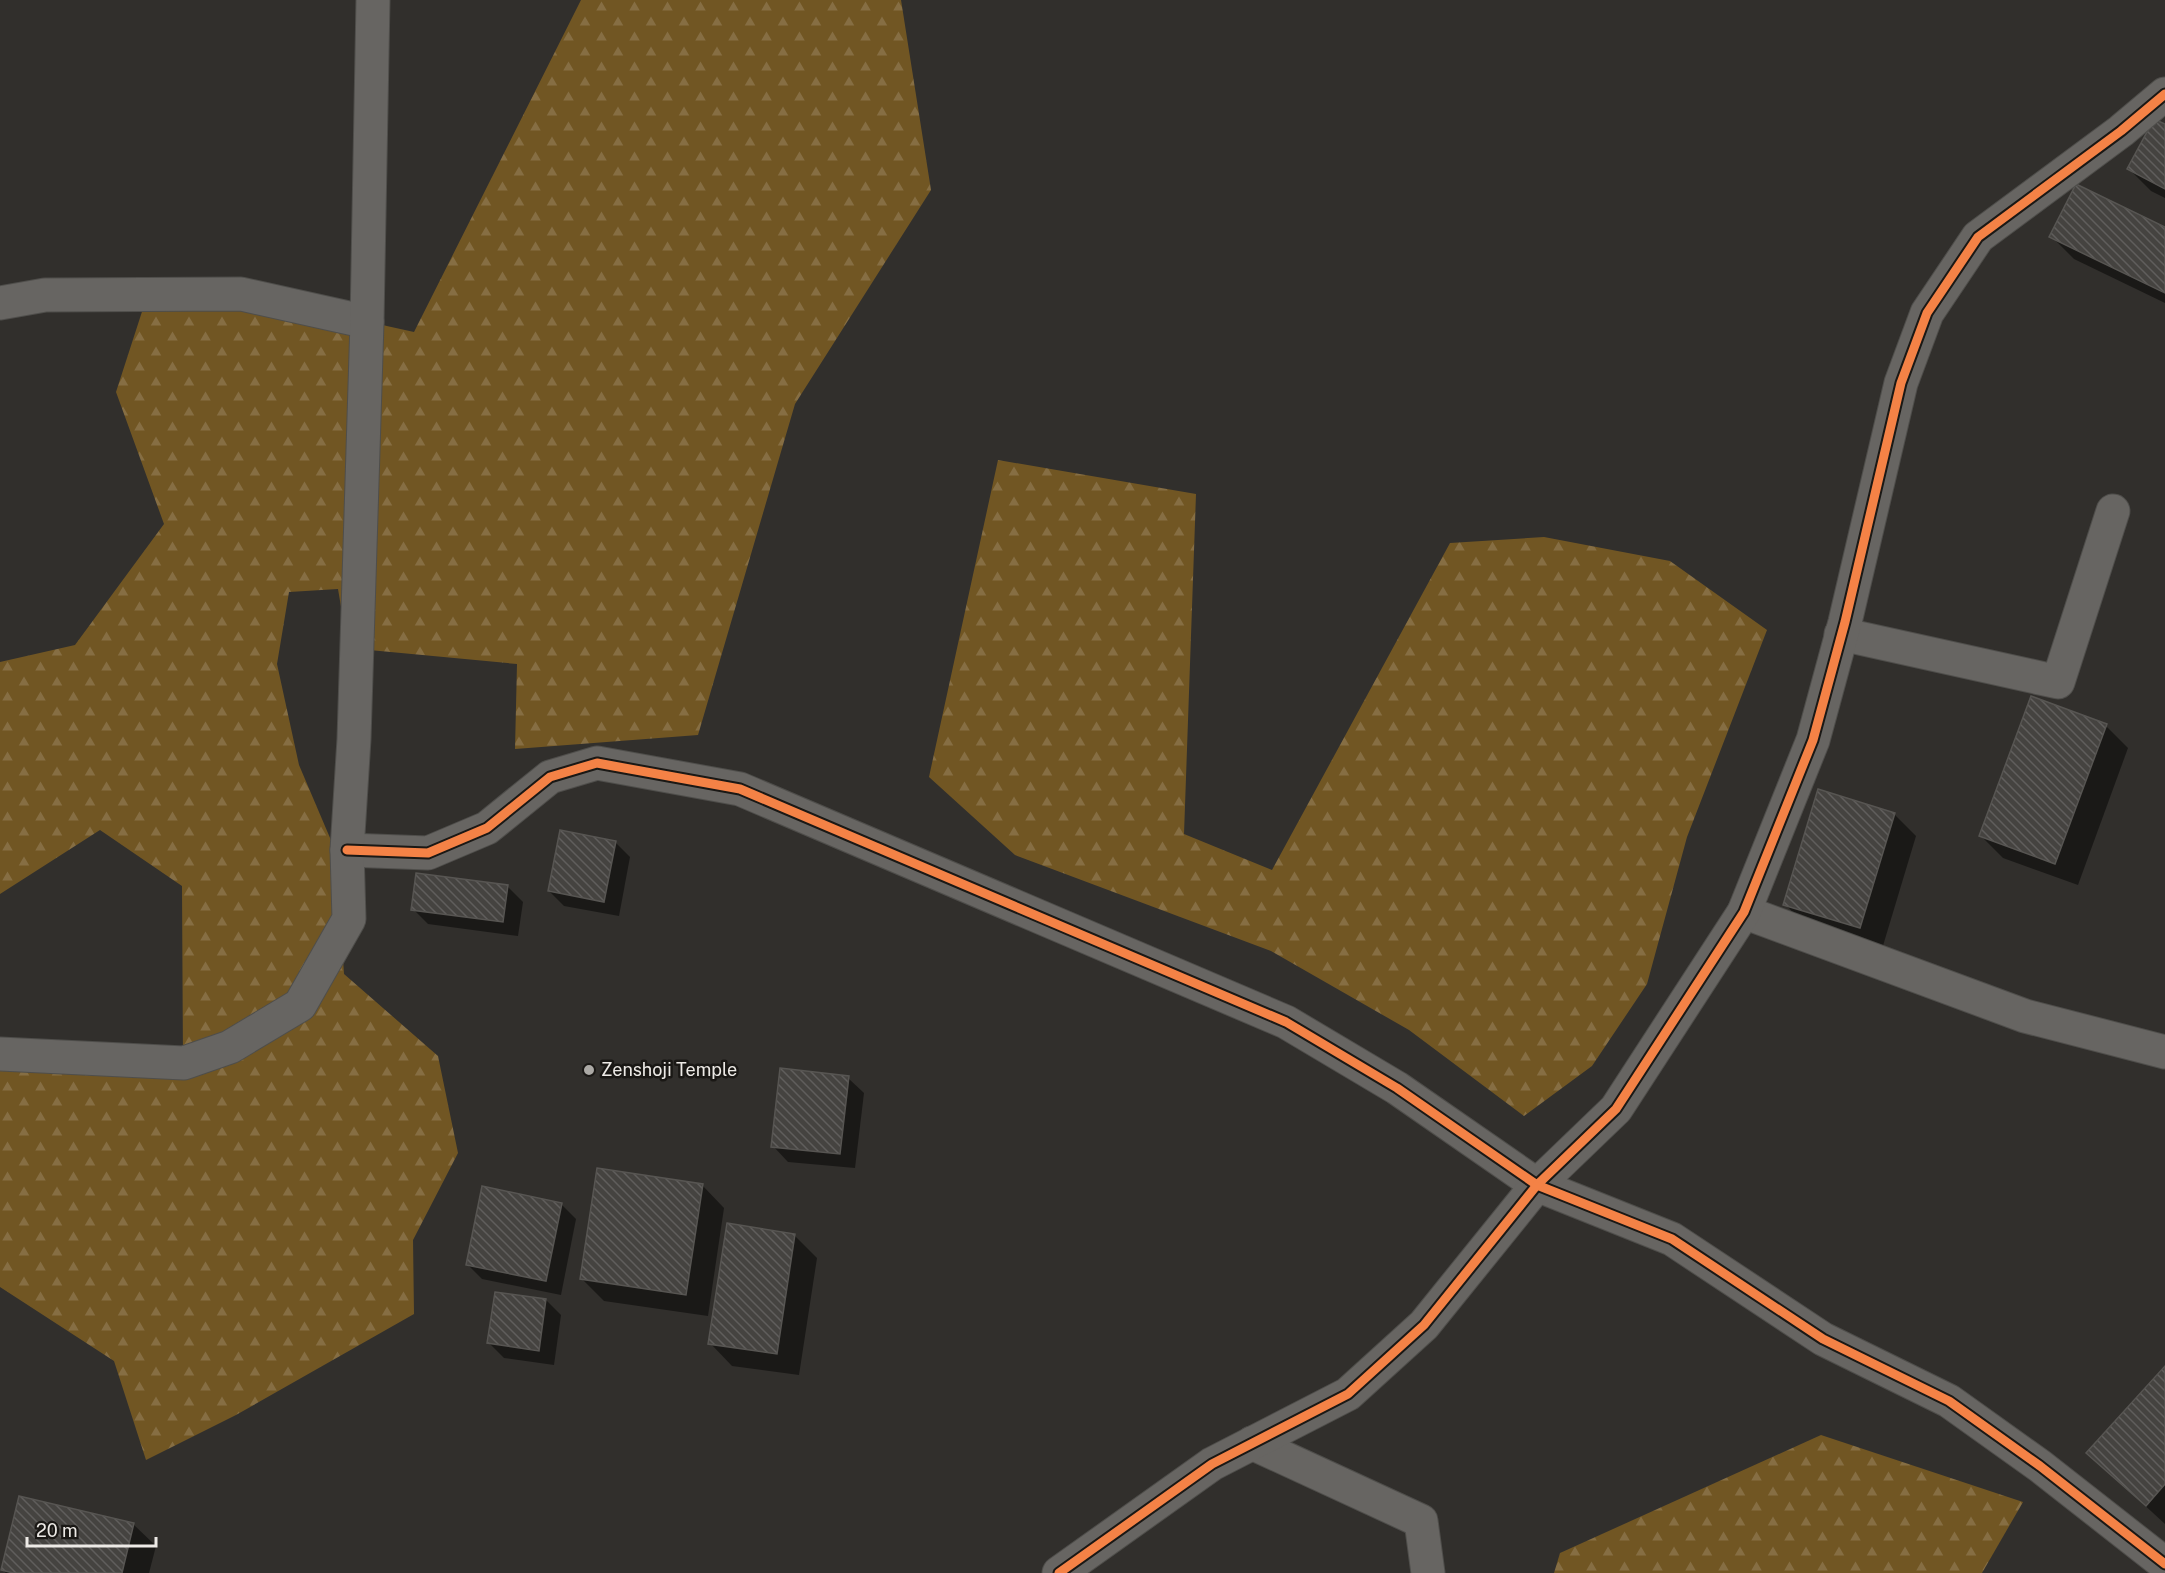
<svg xmlns="http://www.w3.org/2000/svg" width="2165" height="1573" font-family="'Public Sans',sans-serif">
	<style>
		.forest { fill: url(#forest-firs) }
		.shadow { fill: #0007 }
		.building { fill: url(#building-back-hatch); stroke: #575552; stroke-width: 1.5 }
		.lines { fill: none; stroke-linecap: round; stroke-linejoin: round }
		.minor-casing { stroke: #4f4e4b; stroke-width: 35 }
		.minor { stroke: #676562; stroke-width: 33 }
		.cycleway-casing { stroke: #1a1815; stroke-width: 13 }
		.cycleway { stroke: #f48246; stroke-width: 9 }
		.poi-dot { fill: #aba9a5; stroke: #1a1815; stroke-width: 2 }
		.labels { text-anchor: middle; stroke-width: 5; stroke-linejoin: round; paint-order: stroke }
		.poi-label { font-size: 18px; fill: #edeae6; stroke: #1a1815; text-anchor: start }
	</style>
	<defs>
		<pattern id="forest-firs" width="22" height="20" patternUnits="userSpaceOnUse" patternTransform="scale(1.5)"><rect width="22" height="20" fill="#715623"/><path d="M5 1l3.5 6h-7zM16 11l3.5 6h-7z" fill="#866e43"/></pattern>
		<pattern id="building-back-hatch" width="6" height="6" patternUnits="userSpaceOnUse" patternTransform="scale(1.5)"><rect width="6" height="6" fill="#454340"/><path d="M-1 5l2 2M0 0l6 6M5-1l2 2" fill="none" stroke="#605e5c"/></pattern>
	</defs>
	<rect width="100%" height="100%" fill="#312f2c"/>
	<g class="forest">
		<path d="M 581,0 L 901,0 L 931,190 L 795,404 L 698,735 L 515,749 L 517,664 L 348,648 L 338,589 L 289,592 L 277,664 L 299,765 L 336,852 L 344,974 L 438,1056 L 458,1153 L 413,1240 L 414,1314 L 236,1415 L 146,1460 L 114,1361 L 0,1287 L 0,1060 L 183,1063 L 182,886 L 100,830 L 0,894 L 0,662 L 75,645 L 164,524 L 116,392 L 150,287 L 242,294 L 414,332 Z"/>
		<path d="M 998,460 L 1196,494 L 1184,834 L 1272,870 L 1450,543 L 1544,537 L 1670,561 L 1767,630 L 1687,837 L 1647,984 L 1592,1066 L 1524,1116 L 1409,1030 L 1271,951 L 1015,855 L 929,777 Z"/>
		<path d="M 1821,1435 L 2023,1502 L 1982,1573 L 1554,1573 L 1560,1553 Z"/>
	</g>
	<g class="shadow">
		<path d="M 2165,126 L 2165,198 L 2151,191 L 2129,169 Z"/>
		<path d="M 2165,228 L 2165,303 L 2074,259 L 2051,236 Z"/>
		<path d="M 2106,726 L 2128,748 L 2078,885 L 2003,858 L 1981,836 Z"/>
		<path d="M 1894,814 L 1916,836 L 1882,949 L 1807,927 L 1785,904 Z"/>
		<path d="M 615,842 L 630,857 L 619,916 L 564,906 L 549,891 Z"/>
		<path d="M 508,887 L 523,902 L 518,936 L 428,924 L 413,909 Z"/>
		<path d="M 848,1078 L 864,1093 L 855,1168 L 788,1162 L 773,1146 Z"/>
		<path d="M 702,1185 L 724,1208 L 708,1316 L 604,1301 L 581,1278 Z"/>
		<path d="M 561,1204 L 576,1219 L 561,1295 L 482,1279 L 467,1264 Z"/>
		<path d="M 794,1235 L 817,1258 L 799,1375 L 732,1366 L 710,1343 Z"/>
		<path d="M 546,1300 L 561,1315 L 554,1365 L 504,1358 L 489,1343 Z"/>
		<path d="M 2165,1368 L 2165,1524 L 2088,1453 Z"/>
		<path d="M 133,1524 L 156,1546 L 149,1573 L 6,1573 L 3,1570 Z"/>
	</g>
	<g class="building">
		<path d="M 2154,119 L 2165,124 L 2165,189 L 2127,169 Z"/>
		<path d="M 2076,184 L 2165,227 L 2165,293 L 2049,237 Z"/>
		<path d="M 2031,696 L 2107,724 L 2055,864 L 1979,836 Z"/>
		<path d="M 1818,789 L 1895,813 L 1860,928 L 1783,905 Z"/>
		<path d="M 560,830 L 616,841 L 604,902 L 548,891 Z"/>
		<path d="M 416,873 L 508,885 L 503,922 L 411,910 Z"/>
		<path d="M 780,1068 L 849,1076 L 840,1154 L 771,1147 Z"/>
		<path d="M 597,1168 L 703,1184 L 686,1295 L 580,1279 Z"/>
		<path d="M 482,1186 L 562,1203 L 546,1281 L 466,1265 Z"/>
		<path d="M 727,1223 L 795,1234 L 777,1354 L 708,1344 Z"/>
		<path d="M 495,1292 L 546,1299 L 539,1351 L 487,1343 Z"/>
		<path d="M 2165,1366 L 2165,1484 L 2146,1506 L 2086,1453 Z"/>
		<path d="M 19,1496 L 134,1523 L 122,1573 L 13,1573 L 1,1570 Z"/>
	</g>
	<g class="lines">
		<defs>
			<g id="minor">
				<path d="M 0,303 L 45,295 L 241,294 L 367,322"/>
				<path d="M 1841,634 L 2058,682 L 2113,511"/>
				<path d="M 347,850 L 428,853 L 487,828 L 550,777 L 597,763 L 740,789 L 1286,1022 L 1397,1088 L 1537,1185 L 1672,1239 L 1823,1339 L 1949,1401 L 2040,1466 L 2165,1564"/>
				<path d="M 1744,912 L 2025,1016 L 2165,1052"/>
				<path d="M 0,1054 L 184,1063 L 230,1047 L 300,1005 L 349,919 L 347,850 L 354,739 L 367,322 L 373,0"/>
				<path d="M 1252,1443 L 1421,1521 L 1428,1573"/>
				<path d="M 1059,1573 L 1212,1464 L 1348,1394 L 1424,1325 L 1537,1185 L 1616,1109 L 1744,912 L 1813,740 L 1845,622 L 1901,383 L 1927,313 L 1978,237 L 2121,131 L 2165,94"/>
			</g>
		</defs>
		<use href="#minor" class="minor-casing"/>
		<use href="#minor" class="minor"/>
		<defs>
			<g id="cycleway">
				<path d="M 347,850 L 428,853 L 487,828 L 550,777 L 597,763 L 740,789 L 1286,1022 L 1397,1088 L 1537,1185 L 1672,1239 L 1823,1339 L 1949,1401 L 2040,1466 L 2165,1564"/>
				<path d="M 1059,1573 L 1212,1464 L 1348,1394 L 1424,1325 L 1537,1185 L 1616,1109 L 1744,912 L 1813,740 L 1845,622 L 1901,383 L 1927,313 L 1978,237 L 2121,131 L 2165,94"/>
			</g>
		</defs>
		<use href="#cycleway" class="cycleway-casing"/>
		<use href="#cycleway" class="cycleway"/>
	</g>
	<circle class="poi-dot" cx="589" cy="1070" r="6"/>
	<g class="labels">
		<g class="poi-label">
			<text x="601" y="1076">Zenshoji Temple</text>
		</g>
	</g>
	<path d="M27 1537v9h129v-9" fill="none" stroke="#edeae6" stroke-width="3"/>
	<text x="36" y="1537" font-size="18" fill="#edeae6" stroke="#1a1815" stroke-width="4.5" paint-order="stroke">20 m</text>
</svg>
